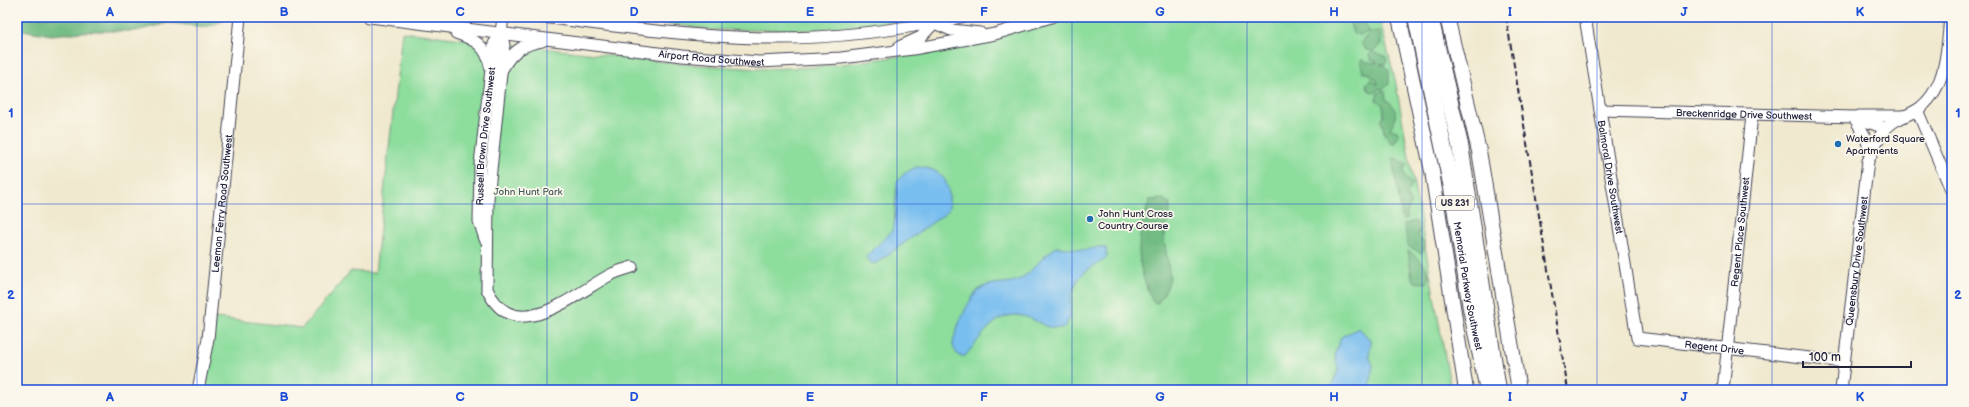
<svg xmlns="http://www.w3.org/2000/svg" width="1969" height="407" font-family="'Balsamiq Sans',sans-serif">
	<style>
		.green { fill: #8ddd9d; stroke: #58806c }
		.forest { fill: #72bc84; stroke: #4a6f60 }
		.water { fill: #78beef; stroke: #4d7095 }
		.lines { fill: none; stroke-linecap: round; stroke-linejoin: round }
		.minor-casing { stroke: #414051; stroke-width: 13 }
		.major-casing { stroke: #414051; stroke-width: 16 }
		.highway-casing { stroke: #414051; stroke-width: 18 }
		.minor { stroke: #fff; stroke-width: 11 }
		.major { stroke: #fff; stroke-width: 14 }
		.highway { stroke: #fff; stroke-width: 16 }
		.rail { stroke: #22223b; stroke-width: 2; stroke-dasharray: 6 3; stroke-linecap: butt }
		.grid { fill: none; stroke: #1d4ed8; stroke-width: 1; stroke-opacity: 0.55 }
		.poi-dot { fill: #1f6fb2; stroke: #fbf7ec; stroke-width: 1.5 }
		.labels { text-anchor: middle; stroke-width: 3.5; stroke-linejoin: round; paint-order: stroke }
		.shield { fill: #fbf7ec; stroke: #636270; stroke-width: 1 }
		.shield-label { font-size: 9px; font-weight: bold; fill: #22223b }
		.street-label { font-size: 10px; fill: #22223b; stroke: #fbf7ec }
		.poi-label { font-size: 10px; fill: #22223b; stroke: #fbf7ec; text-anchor: start }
		.park-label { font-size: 10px; fill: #425a58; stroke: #fbf7ec }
		.neatline { fill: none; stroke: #1d4ed8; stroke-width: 1.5 }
		.grid-label { font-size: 13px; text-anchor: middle; font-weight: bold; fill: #1d4ed8 }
	</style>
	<rect width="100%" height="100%" fill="#fbf7ec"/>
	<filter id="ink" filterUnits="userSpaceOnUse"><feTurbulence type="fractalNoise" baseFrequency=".025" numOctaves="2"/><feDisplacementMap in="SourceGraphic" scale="8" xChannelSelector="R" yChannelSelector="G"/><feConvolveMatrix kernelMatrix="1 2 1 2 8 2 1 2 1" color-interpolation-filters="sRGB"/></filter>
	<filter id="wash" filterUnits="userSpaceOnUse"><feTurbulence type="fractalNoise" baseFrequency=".012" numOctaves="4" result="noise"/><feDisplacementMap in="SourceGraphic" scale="16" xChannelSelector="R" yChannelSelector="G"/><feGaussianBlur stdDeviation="0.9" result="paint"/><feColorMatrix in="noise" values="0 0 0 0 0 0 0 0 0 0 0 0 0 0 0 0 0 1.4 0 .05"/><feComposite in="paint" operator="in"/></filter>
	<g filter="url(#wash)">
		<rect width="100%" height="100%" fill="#f0e9cf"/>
		<g class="green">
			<path d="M 622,17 L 919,17 L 894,22 L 812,30 L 713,30 Z"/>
			<path d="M 1072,17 L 1379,17 L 1395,79 L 1451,390 L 204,390 L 215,318 L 302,328 L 351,271 L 375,273 L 402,32 L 683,64 L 758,69 L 818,67 L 932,52 Z"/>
		</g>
		<g class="forest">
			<path d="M 17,17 L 221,17 L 223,21 L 205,27 L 168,23 L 136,31 L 94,31 L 51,35 L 17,29 Z"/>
			<path d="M 1348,17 L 1362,17 L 1362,20 L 1367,25 L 1368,32 L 1361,35 L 1353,33 Z"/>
			<path d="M 1378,31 L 1380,33 L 1381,44 L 1374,51 L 1366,50 L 1361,43 L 1369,33 Z"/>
			<path d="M 1372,52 L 1385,56 L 1387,61 L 1385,64 L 1380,64 L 1385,66 L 1389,71 L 1389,84 L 1382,90 L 1378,88 L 1377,92 L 1369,91 L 1366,84 L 1372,79 L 1378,85 L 1376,78 L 1371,77 L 1370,73 L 1363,73 L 1361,62 L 1363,59 L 1367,62 L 1377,63 L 1376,61 L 1371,60 L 1369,55 Z"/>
			<path d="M 1382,91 L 1385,91 L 1386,100 C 1399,107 1397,117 1390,129 L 1397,131 L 1399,135 L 1393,145 L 1385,135 L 1381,120 L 1384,117 L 1383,105 L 1376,100 L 1378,93 Z"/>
			<path d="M 1395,158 L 1407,165 L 1404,168 L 1405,178 L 1412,184 L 1410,189 L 1406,194 L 1411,203 L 1407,212 L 1407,219 L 1403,221 L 1392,159 Z"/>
			<path d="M 1163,199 L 1170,204 L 1164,240 L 1170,277 L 1167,288 L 1158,303 L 1153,302 C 1135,263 1135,240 1150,200 Z"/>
			<path d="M 1416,221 L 1419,230 L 1418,236 L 1426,246 L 1421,253 L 1408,246 L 1404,224 Z"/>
			<path d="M 1408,250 L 1423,263 L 1429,274 L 1427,283 L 1415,282 L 1412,279 Z"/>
		</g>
		<g class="water">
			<path d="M 916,167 C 935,167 949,176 949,197 C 949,203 950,207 947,212 L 878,262 L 872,264 L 866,257 L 891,232 L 894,226 L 897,181 L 905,173 Z"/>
			<path d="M 1057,247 L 1085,250 L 1099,247 L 1106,248 L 1107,257 C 1098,266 1085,268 1078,280 C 1076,284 1072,291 1071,297 C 1069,307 1072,317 1065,327 C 1053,330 1047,327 1036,321 C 1000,302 986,332 965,356 L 959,356 C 956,352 954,350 953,345 C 953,333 971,293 981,288 C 993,281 1009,285 1020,279 C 1034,271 1042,255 1057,247 Z"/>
			<path d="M 1359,328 L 1371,341 L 1369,356 L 1373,365 L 1370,387 L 1368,390 L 1330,390 L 1338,370 L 1335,354 L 1341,337 Z"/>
		</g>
	</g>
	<g filter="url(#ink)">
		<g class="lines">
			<defs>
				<g id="minor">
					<path id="s1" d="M 370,17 L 682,56 L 759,62 L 841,58 L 913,49 L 995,34 L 1051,17"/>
					<path d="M 503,17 L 501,33 L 504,45 L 488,199 L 487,289 C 515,350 576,292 612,274 C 618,271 626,269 632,267"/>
					<path d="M 542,17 C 615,26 689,37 763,38 C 829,39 896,31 961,17"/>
					<path id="s2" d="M 1585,17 L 1637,338 L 1845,362"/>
					<path d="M 934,23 L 951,30 L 980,33"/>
					<path d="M 456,33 C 474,39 487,46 490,66"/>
					<path d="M 899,47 L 921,37 L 934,23"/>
					<path d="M 503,68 C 512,51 524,44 542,41"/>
					<path id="s3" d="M 1600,110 L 1854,117 L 1885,128"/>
					<path d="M 1917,110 L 1952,192"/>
					<path d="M 1859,116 L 1903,116"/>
					<path d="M 1854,117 L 1866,138 L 1871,155"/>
					<path id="s4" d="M 485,239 L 479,221 L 480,164 L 494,44 L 501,33"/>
					<path id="s5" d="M 198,390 L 208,339 L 240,17"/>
					<path id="s6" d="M 1723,390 L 1752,115"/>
					<path id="s7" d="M 1841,390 L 1868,161 C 1875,146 1880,130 1895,121 C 1902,117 1910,114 1917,110 C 1947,90 1947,48 1950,17"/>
				</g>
				<g id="major">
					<path d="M 1399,17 L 1432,171 L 1466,390"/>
					<path d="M 1447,17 L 1479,151 L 1519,390"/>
				</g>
				<g id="highway">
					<path id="s8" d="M 1416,17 L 1452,188 L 1471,308 L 1488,390"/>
					<path d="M 1430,17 L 1460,145 L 1498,390"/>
				</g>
			</defs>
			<use href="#minor" class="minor-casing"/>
			<use href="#major" class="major-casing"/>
			<use href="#highway" class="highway-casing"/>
			<use href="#minor" class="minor"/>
			<use href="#major" class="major"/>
			<use href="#highway" class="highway"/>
			<path class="rail" d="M 1506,17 L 1568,390"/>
		</g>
	</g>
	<path class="grid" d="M 197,17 L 197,390M 372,17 L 372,390M 547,17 L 547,390M 722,17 L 722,390M 897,17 L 897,390M 1072,17 L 1072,390M 1247,17 L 1247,390M 1422,17 L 1422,390M 1597,17 L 1597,390M 1772,17 L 1772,390M 17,204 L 1952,204"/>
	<g class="poi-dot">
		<circle cx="1838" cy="144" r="4"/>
		<circle cx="1090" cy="219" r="4"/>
	</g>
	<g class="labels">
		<rect class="shield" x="1436" y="196" width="38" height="14" rx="3"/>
		<g class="shield-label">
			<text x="1455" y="206">US 231</text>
		</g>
		<g class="street-label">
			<text dy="4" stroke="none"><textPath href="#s1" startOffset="344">Airport Road Southwest</textPath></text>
			<text dy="4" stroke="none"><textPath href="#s3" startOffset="144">Breckenridge Drive Southwest</textPath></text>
			<text dy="4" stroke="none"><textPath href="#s4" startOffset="104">Russell Brown Drive Southwest</textPath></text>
			<text dy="4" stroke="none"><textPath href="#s2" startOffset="162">Balmoral Drive Southwest</textPath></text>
			<text dy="4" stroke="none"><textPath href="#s5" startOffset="188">Leeman Ferry Road Southwest</textPath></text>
			<text dy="4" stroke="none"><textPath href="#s6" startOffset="159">Regent Place Southwest</textPath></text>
			<text dy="4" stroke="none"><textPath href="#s7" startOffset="130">Queensbury Drive Southwest</textPath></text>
			<text dy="4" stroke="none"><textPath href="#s8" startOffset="274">Memorial Parkway Southwest</textPath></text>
			<text dy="4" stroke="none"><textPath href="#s2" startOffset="403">Regent Drive</textPath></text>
		</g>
		<g class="poi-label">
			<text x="1846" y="142">Waterford Square<tspan x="1846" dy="12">Apartments</tspan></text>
			<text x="1098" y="217">John Hunt Cross<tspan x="1098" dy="12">Country Course</tspan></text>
		</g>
		<g class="park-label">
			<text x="528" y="195">John Hunt Park</text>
		</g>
	</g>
	<rect width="1969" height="407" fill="none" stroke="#fbf7ec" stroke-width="44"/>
	<path d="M1803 361v6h108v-6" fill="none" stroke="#22223b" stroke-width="2"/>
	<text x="1809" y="361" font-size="12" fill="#22223b" stroke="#fbf7ec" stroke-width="3" paint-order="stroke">100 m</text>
	<rect x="22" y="22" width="1925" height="363" class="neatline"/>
	<g class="grid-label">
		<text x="110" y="16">A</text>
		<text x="284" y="16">B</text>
		<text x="460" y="16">C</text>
		<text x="634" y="16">D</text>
		<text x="810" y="16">E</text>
		<text x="984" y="16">F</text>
		<text x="1160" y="16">G</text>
		<text x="1334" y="16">H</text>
		<text x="1510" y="16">I</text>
		<text x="1684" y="16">J</text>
		<text x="1860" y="16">K</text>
		<text x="11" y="117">1</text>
		<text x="1958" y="117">1</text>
		<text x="11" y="299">2</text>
		<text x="1958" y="299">2</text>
		<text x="110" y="401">A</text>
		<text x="284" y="401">B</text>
		<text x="460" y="401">C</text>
		<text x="634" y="401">D</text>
		<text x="810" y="401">E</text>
		<text x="984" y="401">F</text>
		<text x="1160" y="401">G</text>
		<text x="1334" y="401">H</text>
		<text x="1510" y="401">I</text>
		<text x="1684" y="401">J</text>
		<text x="1860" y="401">K</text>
	</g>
</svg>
